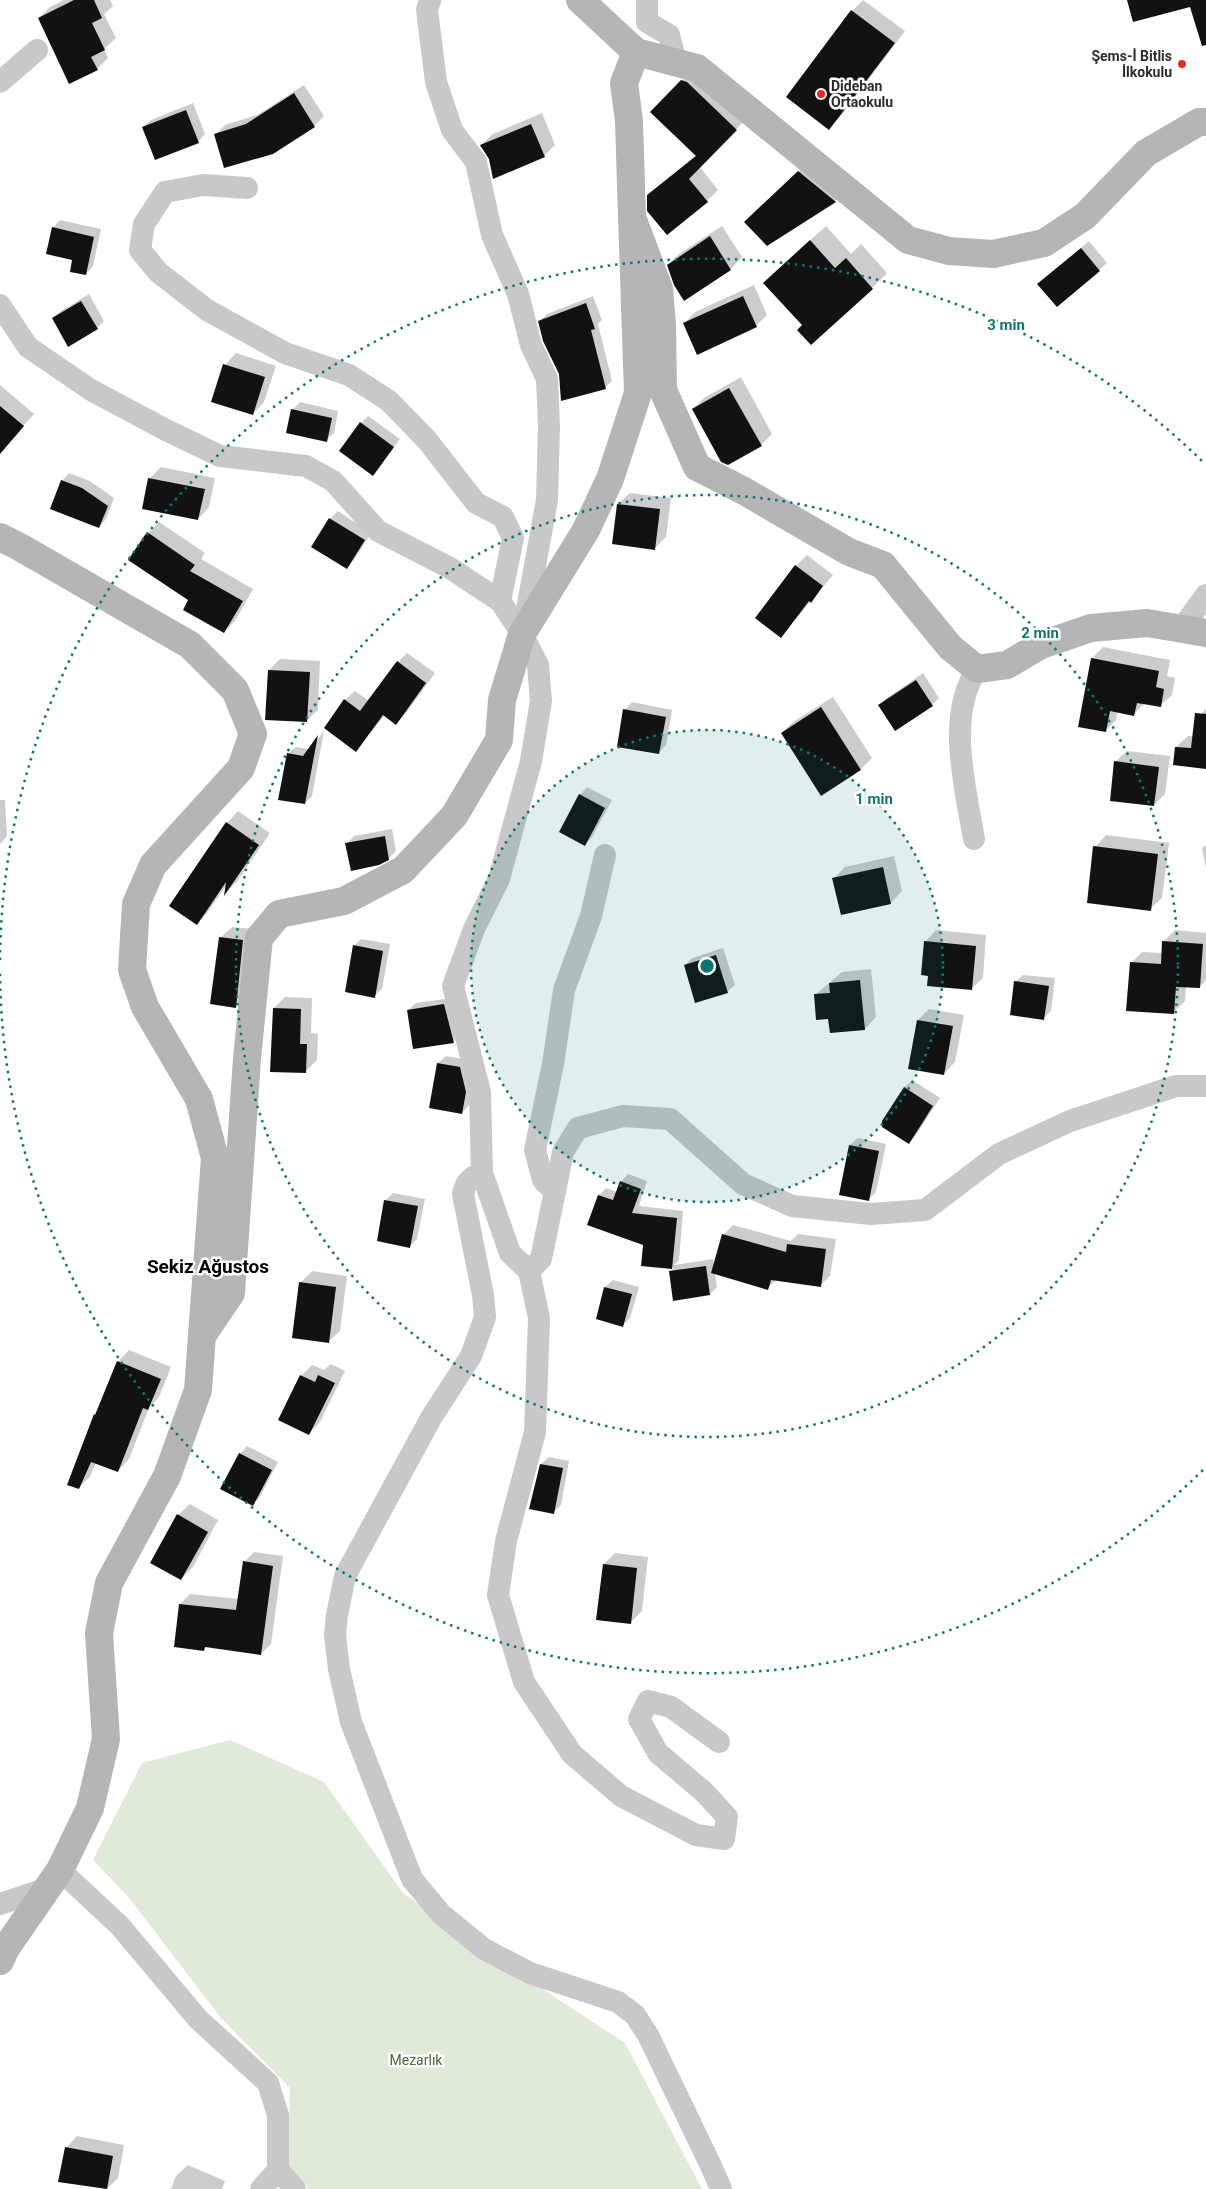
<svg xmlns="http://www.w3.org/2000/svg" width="1206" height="2189" font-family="Roboto,sans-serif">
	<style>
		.green { fill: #e0ead8 }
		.shadow { fill: #0003 }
		.building { fill: #121212 }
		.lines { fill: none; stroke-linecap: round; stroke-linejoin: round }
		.street { stroke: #c8c8c8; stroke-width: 22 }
		.secondary { stroke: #b5b5b5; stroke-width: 28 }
		.ring { fill: none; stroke: #0f766e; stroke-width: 2.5; stroke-dasharray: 2.5 5 }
		.poi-dot { fill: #ea2a26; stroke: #fff; stroke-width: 2 }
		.labels { text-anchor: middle; stroke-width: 5; stroke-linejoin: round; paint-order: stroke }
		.poi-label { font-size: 14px; font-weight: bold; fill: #2b2b2b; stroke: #fff; text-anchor: end }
		.park-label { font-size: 14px; fill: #4a6838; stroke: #fff }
		.district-label { font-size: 19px; font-weight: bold; fill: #000; stroke: #fff }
		.centre { fill: #0f766e; stroke: #fff; stroke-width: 2.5 }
		.ring-label { font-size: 15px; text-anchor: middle; font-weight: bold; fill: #0f766e; stroke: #fff; stroke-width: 5; stroke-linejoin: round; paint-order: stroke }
	</style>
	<rect width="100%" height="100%" fill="#fff"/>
	<path class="green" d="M 230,1740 L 324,1782 L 403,1893 L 550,1994 L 625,2043 L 702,2189 L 309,2189 L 288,2170 L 290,2088 L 221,2018 L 130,1899 L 93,1860 L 142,1763 Z"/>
	<g class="shadow">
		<path d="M 64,0 L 110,0 L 113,6 L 104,14 L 116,38 L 104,49 L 108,58 L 97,69 L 39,18 L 50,7 Z"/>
		<path d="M 863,0 L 905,31 L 840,117 L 829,128 L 788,97 L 852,11 Z"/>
		<path d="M 694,69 L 747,118 L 700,167 L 718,190 L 707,201 L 648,196 L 696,155 L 652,112 Z"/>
		<path d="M 304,85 L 324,116 L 314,126 L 272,152 L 216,134 L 225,125 L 257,115 Z"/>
		<path d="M 193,103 L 205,134 L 198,142 L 143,127 L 151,120 Z"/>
		<path d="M 542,113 L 555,145 L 544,156 L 490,158 L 481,145 L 493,134 Z"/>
		<path d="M 810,160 L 846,190 L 835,201 L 767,245 L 757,211 Z"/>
		<path d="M 60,220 L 101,229 L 93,266 L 86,274 L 53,228 Z"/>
		<path d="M 722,226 L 742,257 L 731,269 L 685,299 L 668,265 L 679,254 Z"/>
		<path d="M 826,226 L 851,254 L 861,244 L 887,273 L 872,288 L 803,325 L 780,268 Z"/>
		<path d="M 1089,241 L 1107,263 L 1099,270 L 1039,284 Z"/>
		<path d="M 754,285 L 767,315 L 756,326 L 684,324 L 695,312 Z"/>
		<path d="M 89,294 L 104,321 L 97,328 L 53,318 L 61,311 Z"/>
		<path d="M 593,296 L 602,320 L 598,324 L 612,381 L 605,388 L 560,373 L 540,321 L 547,314 Z"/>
		<path d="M 236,353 L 276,366 L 264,402 L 253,414 L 225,365 Z"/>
		<path d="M 741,377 L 772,434 L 761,445 L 693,409 L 704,398 Z"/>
		<path d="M 0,385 L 34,414 L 0,452 Z"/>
		<path d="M 300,402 L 338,411 L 334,433 L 326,440 L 292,410 Z"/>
		<path d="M 368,416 L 400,439 L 373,475 L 361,423 Z"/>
		<path d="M 161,467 L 215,478 L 209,507 L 198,519 L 150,478 Z"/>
		<path d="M 69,473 L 90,481 L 114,498 L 106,519 L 99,527 L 62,481 Z"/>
		<path d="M 630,493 L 671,498 L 666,537 L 655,548 L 618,504 Z"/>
		<path d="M 338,511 L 371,533 L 354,560 L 347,567 L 330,519 Z"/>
		<path d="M 159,522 L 205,553 L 201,559 L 253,589 L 235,621 L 224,632 L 190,600 L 148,533 Z"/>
		<path d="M 807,555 L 833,575 L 781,636 L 796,566 Z"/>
		<path d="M 1103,647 L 1170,660 L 1167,676 L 1175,678 L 1172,695 L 1160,706 L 1145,703 L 1134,714 L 1118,711 L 1116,720 L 1105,731 L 1092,658 Z"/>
		<path d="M 407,653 L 435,673 L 406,713 L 396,723 L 385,715 L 356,750 L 345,700 L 355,691 L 369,701 L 398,662 Z"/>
		<path d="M 280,659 L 320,661 L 318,710 L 306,721 L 269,670 Z"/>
		<path d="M 923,673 L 939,698 L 932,705 L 879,705 L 887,698 Z"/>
		<path d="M 833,697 L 872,758 L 861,769 L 821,794 L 782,733 L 793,722 Z"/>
		<path d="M 632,702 L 672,710 L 666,745 L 659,753 L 625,710 Z"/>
		<path d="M 1206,709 L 1206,767 L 1176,747 L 1188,736 L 1194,736 L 1196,719 Z"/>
		<path d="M 324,731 L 312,796 L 305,803 L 288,754 L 296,747 L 310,749 Z"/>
		<path d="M 1127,751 L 1170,756 L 1165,794 L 1154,805 L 1115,762 Z"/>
		<path d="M 587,787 L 612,800 L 592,837 L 585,844 L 580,795 Z"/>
		<path d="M 0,800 L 5,800 L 7,836 L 0,844 Z"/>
		<path d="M 238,811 L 270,833 L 236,883 L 226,892 L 227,884 L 208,912 L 197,923 L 171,905 L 227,823 Z"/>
		<path d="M 392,829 L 396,851 L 388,859 L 347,844 L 354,836 Z"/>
		<path d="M 1106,835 L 1169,843 L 1162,898 L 1150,909 L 1095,847 Z"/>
		<path d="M 1206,845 L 1206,869 L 1202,848 Z"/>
		<path d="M 894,856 L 902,891 L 891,903 L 834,878 L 845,867 Z"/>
		<path d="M 232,927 L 254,929 L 247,995 L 236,1006 L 220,938 Z"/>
		<path d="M 936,930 L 986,935 L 983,978 L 971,989 L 925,942 Z"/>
		<path d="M 1175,930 L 1206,933 L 1206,980 L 1199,987 L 1186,986 L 1185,1001 L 1174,1012 L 1131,963 L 1142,952 L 1163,953 L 1163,942 Z"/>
		<path d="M 361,939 L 390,944 L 382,989 L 374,996 L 354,946 Z"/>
		<path d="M 723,948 L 735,985 L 727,992 L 685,965 L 692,958 Z"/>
		<path d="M 871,969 L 876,1017 L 865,1029 L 815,995 L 842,972 Z"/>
		<path d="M 1023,975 L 1055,978 L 1051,1011 L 1044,1018 L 1015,982 Z"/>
		<path d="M 285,997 L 312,998 L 311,1033 L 318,1034 L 317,1060 L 305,1072 L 274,1008 Z"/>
		<path d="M 451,998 L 461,1034 L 453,1041 L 408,1010 L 416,1003 Z"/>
		<path d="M 929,1009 L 964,1015 L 955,1062 L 944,1074 L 918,1020 Z"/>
		<path d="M 446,1056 L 467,1060 L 473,1084 L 469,1105 L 462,1113 L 438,1063 Z"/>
		<path d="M 912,1080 L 940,1098 L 916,1135 L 908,1143 L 883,1121 L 905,1087 Z"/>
		<path d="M 858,1138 L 886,1144 L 876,1192 L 869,1199 L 850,1145 Z"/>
		<path d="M 628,1174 L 647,1181 L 639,1206 L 683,1211 L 679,1260 L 674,1265 L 713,1259 L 714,1266 L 723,1235 L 733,1225 L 791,1241 L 798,1234 L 836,1239 L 830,1276 L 821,1285 L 777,1279 L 768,1288 L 715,1273 L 717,1287 L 710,1294 L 670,1272 L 674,1268 L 643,1265 L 645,1244 L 589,1224 L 599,1195 L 606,1188 L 617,1192 L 621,1182 Z"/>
		<path d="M 393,1193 L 425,1199 L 417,1239 L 410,1246 L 386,1200 Z"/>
		<path d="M 312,1271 L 347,1276 L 340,1331 L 328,1342 L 300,1283 Z"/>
		<path d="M 613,1280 L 639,1287 L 630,1318 L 623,1325 L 605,1287 Z"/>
		<path d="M 129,1350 L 171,1367 L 159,1397 L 149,1408 L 129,1459 L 118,1471 L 96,1462 L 90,1477 L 78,1488 L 95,1415 L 98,1412 L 118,1362 Z"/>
		<path d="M 331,1364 L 345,1371 L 320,1422 L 309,1434 L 301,1376 L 312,1365 L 324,1370 Z"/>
		<path d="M 247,1446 L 278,1462 L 260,1497 L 253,1504 L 222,1488 L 240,1454 Z"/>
		<path d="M 549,1457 L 569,1461 L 561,1505 L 553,1513 L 541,1464 Z"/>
		<path d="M 190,1504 L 218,1520 L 193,1567 L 181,1579 L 178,1515 Z"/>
		<path d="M 254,1552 L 283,1556 L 271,1644 L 261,1654 L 207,1646 L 204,1649 L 180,1604 L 190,1594 L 239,1599 L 244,1562 Z"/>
		<path d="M 615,1553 L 648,1557 L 642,1611 L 630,1623 L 604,1564 Z"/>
		<path d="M 77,2136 L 124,2145 L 118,2178 L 107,2189 L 60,2181 L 66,2148 Z"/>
		<path d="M 188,2165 L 225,2181 L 222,2189 L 171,2189 L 176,2176 Z"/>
	</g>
	<g class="building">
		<path d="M 74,0 L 94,0 L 102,18 L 92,23 L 105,50 L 91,57 L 98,70 L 69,84 L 38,18 Z"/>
		<path d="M 1127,0 L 1206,0 L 1206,45 L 1202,46 L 1190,7 L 1133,22 Z"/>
		<path d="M 851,10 L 895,43 L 829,130 L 786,97 Z"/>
		<path d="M 681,80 L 687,82 L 737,130 L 689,179 L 708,202 L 667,235 L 647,211 L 647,195 L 696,156 L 650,112 Z"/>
		<path d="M 294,93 L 315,127 L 273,154 L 224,168 L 214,134 L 246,124 Z"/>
		<path d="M 186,110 L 199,143 L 155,160 L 142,127 Z"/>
		<path d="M 531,124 L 545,157 L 493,179 L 489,159 L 480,145 Z"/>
		<path d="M 798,171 L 836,202 L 767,246 L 744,222 Z"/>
		<path d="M 52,227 L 94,237 L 86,275 L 70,272 L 72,260 L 46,254 Z"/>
		<path d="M 710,236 L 731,270 L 684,301 L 674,285 L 667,265 Z"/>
		<path d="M 810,240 L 835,268 L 846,258 L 873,289 L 811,345 L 797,330 L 802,325 L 763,283 Z"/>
		<path d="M 1081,248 L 1100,271 L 1057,307 L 1037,284 Z"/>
		<path d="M 743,296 L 757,327 L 697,355 L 683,323 Z"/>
		<path d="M 81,301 L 98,329 L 68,347 L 52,318 Z"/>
		<path d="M 586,303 L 595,329 L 591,330 L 606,389 L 561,401 L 559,374 L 543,341 L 538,321 Z"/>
		<path d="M 223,364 L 265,377 L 253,415 L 211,402 Z"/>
		<path d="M 729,388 L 762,446 L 728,465 L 721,462 L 692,409 Z"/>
		<path d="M 0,406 L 24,426 L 0,454 Z"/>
		<path d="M 291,409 L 332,418 L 327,442 L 286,433 Z"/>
		<path d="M 360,422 L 394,447 L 373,476 L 339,451 Z"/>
		<path d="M 148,478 L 205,489 L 198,520 L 142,509 Z"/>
		<path d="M 61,480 L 82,488 L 108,506 L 99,528 L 50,509 Z"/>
		<path d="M 617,504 L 660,509 L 655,550 L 612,544 Z"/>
		<path d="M 329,518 L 365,540 L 347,569 L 311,547 Z"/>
		<path d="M 147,532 L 195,565 L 190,571 L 243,601 L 224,633 L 183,610 L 188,600 L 128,560 Z"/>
		<path d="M 795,565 L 823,586 L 811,603 L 809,601 L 781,638 L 755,618 Z"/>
		<path d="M 1091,658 L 1159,671 L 1156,687 L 1164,689 L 1161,707 L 1137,703 L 1134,716 L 1110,711 L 1106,732 L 1078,727 Z"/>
		<path d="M 397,661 L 426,683 L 396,725 L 383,715 L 356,752 L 324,728 L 344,699 L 360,711 Z"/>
		<path d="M 268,670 L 310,672 L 307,722 L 265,720 Z"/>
		<path d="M 916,680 L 933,706 L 895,731 L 878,705 Z"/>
		<path d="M 821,707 L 861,770 L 821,796 L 781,733 Z"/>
		<path d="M 623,709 L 666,717 L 659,754 L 617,747 Z"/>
		<path d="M 1195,713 L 1206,714 L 1206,769 L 1173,765 L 1175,747 L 1191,748 Z"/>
		<path d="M 318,735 L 305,804 L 278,800 L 287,753 L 303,756 Z"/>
		<path d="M 1114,761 L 1159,767 L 1154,806 L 1110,801 Z"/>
		<path d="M 579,794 L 605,808 L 585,846 L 559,832 Z"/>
		<path d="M 226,822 L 259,845 L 224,896 L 226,882 L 197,925 L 169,906 Z"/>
		<path d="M 385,836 L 389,860 L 379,865 L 351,871 L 345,843 Z"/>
		<path d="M 1093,846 L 1158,854 L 1151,911 L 1087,903 Z"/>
		<path d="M 883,867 L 891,904 L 841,915 L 832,878 Z"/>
		<path d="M 219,937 L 243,940 L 236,1008 L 210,1004 Z"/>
		<path d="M 924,941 L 976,946 L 972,990 L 927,986 L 928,976 L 921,975 Z"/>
		<path d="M 1162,941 L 1203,944 L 1200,988 L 1176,987 L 1174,1014 L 1126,1011 L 1130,962 L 1161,964 Z"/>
		<path d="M 353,945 L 383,951 L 375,998 L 345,992 Z"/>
		<path d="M 716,955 L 728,993 L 695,1003 L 684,965 Z"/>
		<path d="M 860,980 L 865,1030 L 830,1033 L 828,1019 L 816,1020 L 814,994 L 830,993 L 829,983 Z"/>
		<path d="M 1014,981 L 1049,986 L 1044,1020 L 1010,1015 Z"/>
		<path d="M 444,1004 L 454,1043 L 413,1049 L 407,1010 Z"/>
		<path d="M 273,1008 L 301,1009 L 300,1044 L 307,1044 L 306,1073 L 270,1072 Z"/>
		<path d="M 917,1020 L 953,1026 L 944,1075 L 908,1069 Z"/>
		<path d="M 437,1063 L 460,1067 L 466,1092 L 462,1114 L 429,1108 Z"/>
		<path d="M 904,1087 L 933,1106 L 909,1144 L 882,1127 L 882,1121 Z"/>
		<path d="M 849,1145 L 879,1151 L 869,1201 L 839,1195 Z"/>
		<path d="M 620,1181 L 641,1189 L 632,1213 L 677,1218 L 672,1269 L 641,1266 L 643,1245 L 587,1225 L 598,1195 L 613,1200 Z"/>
		<path d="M 384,1200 L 418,1206 L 410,1248 L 377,1241 Z"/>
		<path d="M 722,1234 L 786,1252 L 787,1244 L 826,1249 L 821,1287 L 771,1280 L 768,1290 L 711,1273 Z"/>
		<path d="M 706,1266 L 710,1295 L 673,1301 L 669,1271 Z"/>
		<path d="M 299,1282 L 336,1287 L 329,1343 L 292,1338 Z"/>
		<path d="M 604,1287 L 632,1294 L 623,1327 L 596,1319 Z"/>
		<path d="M 117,1361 L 161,1379 L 148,1410 L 143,1408 L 118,1472 L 91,1462 L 79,1489 L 67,1485 L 94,1414 L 95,1415 Z"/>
		<path d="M 300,1375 L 315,1382 L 318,1375 L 335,1383 L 309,1435 L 278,1420 Z"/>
		<path d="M 239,1453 L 272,1470 L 253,1506 L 220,1489 Z"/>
		<path d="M 540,1464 L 563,1468 L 554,1514 L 529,1509 Z"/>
		<path d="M 177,1514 L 208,1532 L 181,1580 L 150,1563 Z"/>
		<path d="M 243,1561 L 273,1566 L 261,1655 L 205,1647 L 204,1651 L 174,1647 L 179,1604 L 236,1610 Z"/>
		<path d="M 603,1564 L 637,1568 L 631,1624 L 596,1620 Z"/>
		<path d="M 65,2147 L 113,2156 L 107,2189 L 58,2182 Z"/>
	</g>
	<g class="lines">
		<g class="street">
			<path d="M 430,0 L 427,10 L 436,82 L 452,130 L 476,162 L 492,235 L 518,294 L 531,345 L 547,379 L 549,426 L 547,500 L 524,626"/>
			<path d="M 647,0 L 647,22 L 669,35 L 676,62"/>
			<path d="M 0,82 L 37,50"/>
			<path d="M 247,188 L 203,185 L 165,192 L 144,224 L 140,250 L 158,272 L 207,310 L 285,353 L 349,375 L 389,401 L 427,440 L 476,503 L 503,517 L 513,538 L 500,601"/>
			<path d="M 0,305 L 28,347 L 91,390 L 166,430 L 220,456 L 306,466 L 333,481 L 378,531 L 450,568 L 500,601 L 522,634 L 538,665 L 541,701 L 531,761 L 499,879 L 474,929 L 453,986 L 480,1092 L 482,1173 L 510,1253 L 529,1271 L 541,1259 L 563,1152 L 578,1128 L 623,1116 L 670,1119 L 743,1184 L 792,1206 L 871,1214 L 925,1210 L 999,1154 L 1070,1121 L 1176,1086 L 1206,1086"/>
			<path d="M 1182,628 L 1206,595"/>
			<path d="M 974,839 C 965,786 946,716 977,669"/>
			<path d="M 482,1173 C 471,1176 465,1183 463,1194 L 483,1295 L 485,1317 L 471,1356 L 431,1418 L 345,1576 L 337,1615 L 335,1635 L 339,1669 L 351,1722 L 412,1879 L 441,1914 L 484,1949 L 530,1973 L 618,2002 L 635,2015 L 648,2035 L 712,2168 L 721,2189"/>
			<path d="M 555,1192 L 543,1180 L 535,1150 L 553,1064 L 564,990 L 591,916 L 605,855"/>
			<path d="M 529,1271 L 539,1318 L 535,1432 L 506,1541 L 498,1595 L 524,1682 L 572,1754 L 621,1796 L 696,1835 L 724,1839 L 727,1817 L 704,1792 L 658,1753 L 639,1719 L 648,1701 L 671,1707 L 719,1742"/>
			<path d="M 60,1870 L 120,1926 L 198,2019 L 268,2083 L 278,2115 L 278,2170 L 295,2189"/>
			<path d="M 0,1904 L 48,1888"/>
			<path d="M 261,2189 L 278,2170"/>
		</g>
		<g class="secondary">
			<path d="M 580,0 L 636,52 L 697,68 L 908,240 L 949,251 L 993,254 L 1044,243 L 1085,216 L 1146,153 L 1199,122 L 1206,122"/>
			<path d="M 636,52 L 624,83 L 629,121 L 632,217 L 659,289 L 662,325 L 663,390 L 697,467 L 744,491 L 849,552 L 883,565 L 950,647 L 977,669 L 1007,665 L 1041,645 L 1091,628 L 1147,623 L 1206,633"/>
			<path d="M 0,537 L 18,546 L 190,645 L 235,690 L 253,734 L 241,768 L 153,865 L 136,904 L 132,970 L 145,1007 L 199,1099 L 215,1158 L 198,1390 L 167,1476 L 109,1583 L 99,1633 L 106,1739 L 90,1808 L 60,1870 L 6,1948 L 0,1961"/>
			<path d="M 202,1336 L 231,1293 L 247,1059 L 259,938 L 279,914 L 344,901 L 403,870 L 454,816 L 499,740 L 502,700 L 522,634 L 586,530 L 610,479 L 638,393 L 632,217"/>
		</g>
	</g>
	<circle cx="707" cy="966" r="236" fill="#0f766e" fill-opacity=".12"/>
	<g class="ring">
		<circle cx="707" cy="966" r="236"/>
		<circle cx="707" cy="966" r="471"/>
		<path d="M1203 1470A707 707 0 0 1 0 972M0 960A707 707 0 0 1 1203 462"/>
	</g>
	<g class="poi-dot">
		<circle cx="1182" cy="64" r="5"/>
		<circle cx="821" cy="94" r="5"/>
	</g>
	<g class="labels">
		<g class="poi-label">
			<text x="1172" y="61">Şems-İ Bitlis<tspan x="1172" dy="16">İlkokulu</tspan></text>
			<text x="831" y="91" text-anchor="start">Dideban<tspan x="831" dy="16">Ortaokulu</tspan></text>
		</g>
		<g class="park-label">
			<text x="416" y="2065">Mezarlık</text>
		</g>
		<g class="district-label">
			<text x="208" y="1273">Sekiz Ağustos</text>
		</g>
	</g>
	<circle cx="707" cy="966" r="8" class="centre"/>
	<g class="ring-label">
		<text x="1006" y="330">3 min</text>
		<text x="1040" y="638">2 min</text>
		<text x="874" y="804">1 min</text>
	</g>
</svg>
